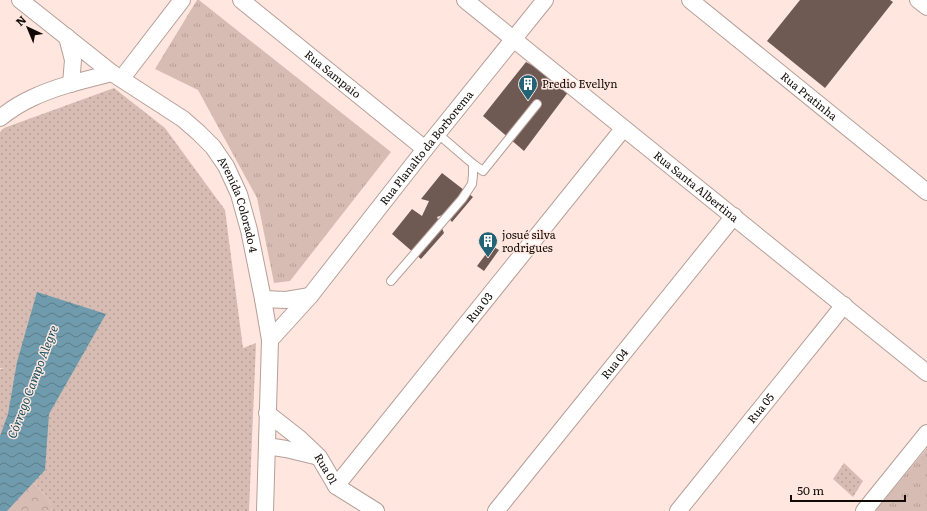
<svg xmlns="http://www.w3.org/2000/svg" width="927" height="511" font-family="Literata,serif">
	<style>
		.grass { fill: url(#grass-tufts) }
		.forest { fill: url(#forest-crowns) }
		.park { fill: url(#park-dots) }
		.water { fill: url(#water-waves) }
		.building { fill: #6e5a53 }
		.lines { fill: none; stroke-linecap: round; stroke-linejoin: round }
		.lane-casing { stroke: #b69f98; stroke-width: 10 }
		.street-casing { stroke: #b69f98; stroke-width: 18 }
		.lane { stroke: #fff; stroke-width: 8 }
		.street { stroke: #fff; stroke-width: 16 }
		.labels { text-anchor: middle; stroke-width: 3; stroke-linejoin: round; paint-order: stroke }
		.street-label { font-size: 11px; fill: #110a07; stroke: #ffe7df }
		.poi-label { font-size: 11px; fill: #110a07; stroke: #ffe7df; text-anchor: start }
		.water-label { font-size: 12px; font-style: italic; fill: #0f4d5f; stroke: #ffe7df }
	</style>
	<defs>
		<pattern id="grass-tufts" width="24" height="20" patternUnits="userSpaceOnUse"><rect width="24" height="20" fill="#d6bcb3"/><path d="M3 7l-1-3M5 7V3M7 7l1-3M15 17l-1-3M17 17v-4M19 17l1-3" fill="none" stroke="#b7a098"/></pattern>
		<pattern id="forest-crowns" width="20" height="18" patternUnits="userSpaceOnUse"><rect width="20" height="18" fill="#d6bcb3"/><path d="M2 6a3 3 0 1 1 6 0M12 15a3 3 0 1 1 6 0" fill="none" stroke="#b7a098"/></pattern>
		<pattern id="park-dots" width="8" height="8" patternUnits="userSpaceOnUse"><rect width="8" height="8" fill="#d6bcb3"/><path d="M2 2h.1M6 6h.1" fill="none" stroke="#b7a098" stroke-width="1.8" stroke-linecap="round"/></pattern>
		<pattern id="water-waves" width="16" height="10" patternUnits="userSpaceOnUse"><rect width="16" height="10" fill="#6f9bac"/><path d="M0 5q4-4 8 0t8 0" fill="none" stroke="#5a7d8a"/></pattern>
	</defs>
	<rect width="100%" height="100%" fill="#ffe7df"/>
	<g class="grass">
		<path d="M 197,0 L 199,0 L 391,152 L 290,281 L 274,283 L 257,198 L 198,90 L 155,69 Z"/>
		<path d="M 927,448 L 927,511 L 875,511 Z"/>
	</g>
	<path class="forest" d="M 0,444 L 49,500 L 52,511 L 0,511 Z"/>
	<g class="park">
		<path d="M 114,88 L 165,128 L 225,210 L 243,348 L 256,343 L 249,511 L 52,511 L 49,500 L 0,443 L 0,369 L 4,369 L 0,368 L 0,132 L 4,128 Z"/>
		<path d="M 844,463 L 863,481 L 853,497 L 833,479 Z"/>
	</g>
	<path class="water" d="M 37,292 L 106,314 L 49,414 L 45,470 L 7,511 L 0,511 L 0,436 L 8,414 L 17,362 Z"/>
	<g class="building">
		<path d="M 800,0 L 890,0 L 893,2 L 825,88 L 767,41 Z"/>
		<path d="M 526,62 L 572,87 L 524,151 L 483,116 Z"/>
		<path d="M 442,173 L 473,197 L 452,222 L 445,214 L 437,217 L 444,233 L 421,259 L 392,234 L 412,209 L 422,216 L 429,201 L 421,199 Z"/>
		<path d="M 492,246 L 499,250 L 484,271 L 477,266 Z"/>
	</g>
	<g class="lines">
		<defs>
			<g id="lane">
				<path d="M 473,164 L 483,171 L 537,104"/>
				<path d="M 391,281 L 462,199 L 472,184 L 473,175 L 473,164 L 438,134"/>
			</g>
			<g id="street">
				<path d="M 20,0 L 112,73"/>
				<path id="s1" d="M 241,0 L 425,149"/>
				<path id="s2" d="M 465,0 L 927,373"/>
				<path id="s3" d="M 690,0 L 927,192"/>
				<path d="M 918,0 L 927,7"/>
				<path d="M 67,37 L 73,60 L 71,84"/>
				<path d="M 122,78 L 182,0"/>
				<path id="s4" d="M 0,118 C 10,110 21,103 32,98 C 57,86 85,80 112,73 L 183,119 L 199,133 L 213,147 L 226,166 L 239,194 L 249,230 L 263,299 L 270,340 L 265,511"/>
				<path d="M 263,299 L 286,300 L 310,296"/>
				<path id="s5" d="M 270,340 L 310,296 L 425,149 L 545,0"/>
				<path id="s6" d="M 267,413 L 299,438 L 319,457 L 336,486 L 376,511"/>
				<path d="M 267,446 L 286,449 L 315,456"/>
				<path id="s7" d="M 336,486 L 623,129"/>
				<path id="s8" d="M 496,511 L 734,216"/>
				<path id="s9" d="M 678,511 L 844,305"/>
				<path d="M 864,511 L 927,433"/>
			</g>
		</defs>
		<use href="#lane" class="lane-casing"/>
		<use href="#street" class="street-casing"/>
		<use href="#lane" class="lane"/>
		<use href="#street" class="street"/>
	</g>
	<defs>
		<symbol id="building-pin" viewBox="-11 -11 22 30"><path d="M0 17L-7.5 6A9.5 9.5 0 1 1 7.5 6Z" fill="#236378" stroke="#ffe7df"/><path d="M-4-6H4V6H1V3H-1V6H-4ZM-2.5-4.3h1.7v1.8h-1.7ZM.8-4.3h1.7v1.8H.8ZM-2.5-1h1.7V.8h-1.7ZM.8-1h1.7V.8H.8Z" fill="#fff"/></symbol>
	</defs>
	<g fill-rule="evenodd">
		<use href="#building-pin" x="517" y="73" width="22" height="30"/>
		<use href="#building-pin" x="477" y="230" width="22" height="30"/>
	</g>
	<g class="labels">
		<g class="street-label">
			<text dy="4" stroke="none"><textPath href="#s1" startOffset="118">Rua Sampaio</textPath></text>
			<text dy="4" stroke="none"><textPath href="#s3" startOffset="153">Rua Pratinha</textPath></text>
			<text dy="4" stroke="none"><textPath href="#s5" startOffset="248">Rua Planalto da Borborema</textPath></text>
			<text dy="4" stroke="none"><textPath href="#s2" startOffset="297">Rua Santa Albertina</textPath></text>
			<text dy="4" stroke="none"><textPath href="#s4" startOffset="311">Avenida Colorado 4</textPath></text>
			<text dy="4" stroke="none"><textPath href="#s7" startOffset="229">Rua 03</textPath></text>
			<text dy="4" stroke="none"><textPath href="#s8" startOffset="189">Rua 04</textPath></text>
			<text dy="4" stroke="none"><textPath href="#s9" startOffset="132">Rua 05</textPath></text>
			<text dy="4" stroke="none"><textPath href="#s6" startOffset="82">Rua 01</textPath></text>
		</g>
		<g class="poi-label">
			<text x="542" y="88">Predio Evellyn</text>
			<text x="502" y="239">josué silva<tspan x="502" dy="13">rodrigues</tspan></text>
		</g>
		<g class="water-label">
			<text transform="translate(33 382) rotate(-69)" y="4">Córrego Campo Alegre</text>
		</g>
	</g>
	<g transform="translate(28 28) rotate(316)" stroke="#ffe7df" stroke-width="3" paint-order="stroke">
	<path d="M0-3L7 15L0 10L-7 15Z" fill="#110a07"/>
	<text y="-6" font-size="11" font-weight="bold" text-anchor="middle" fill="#110a07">N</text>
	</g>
	<path d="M791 495v6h114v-6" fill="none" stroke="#110a07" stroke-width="2"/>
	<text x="797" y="495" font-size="12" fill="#110a07" stroke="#ffe7df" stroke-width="3" paint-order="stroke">50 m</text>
</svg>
